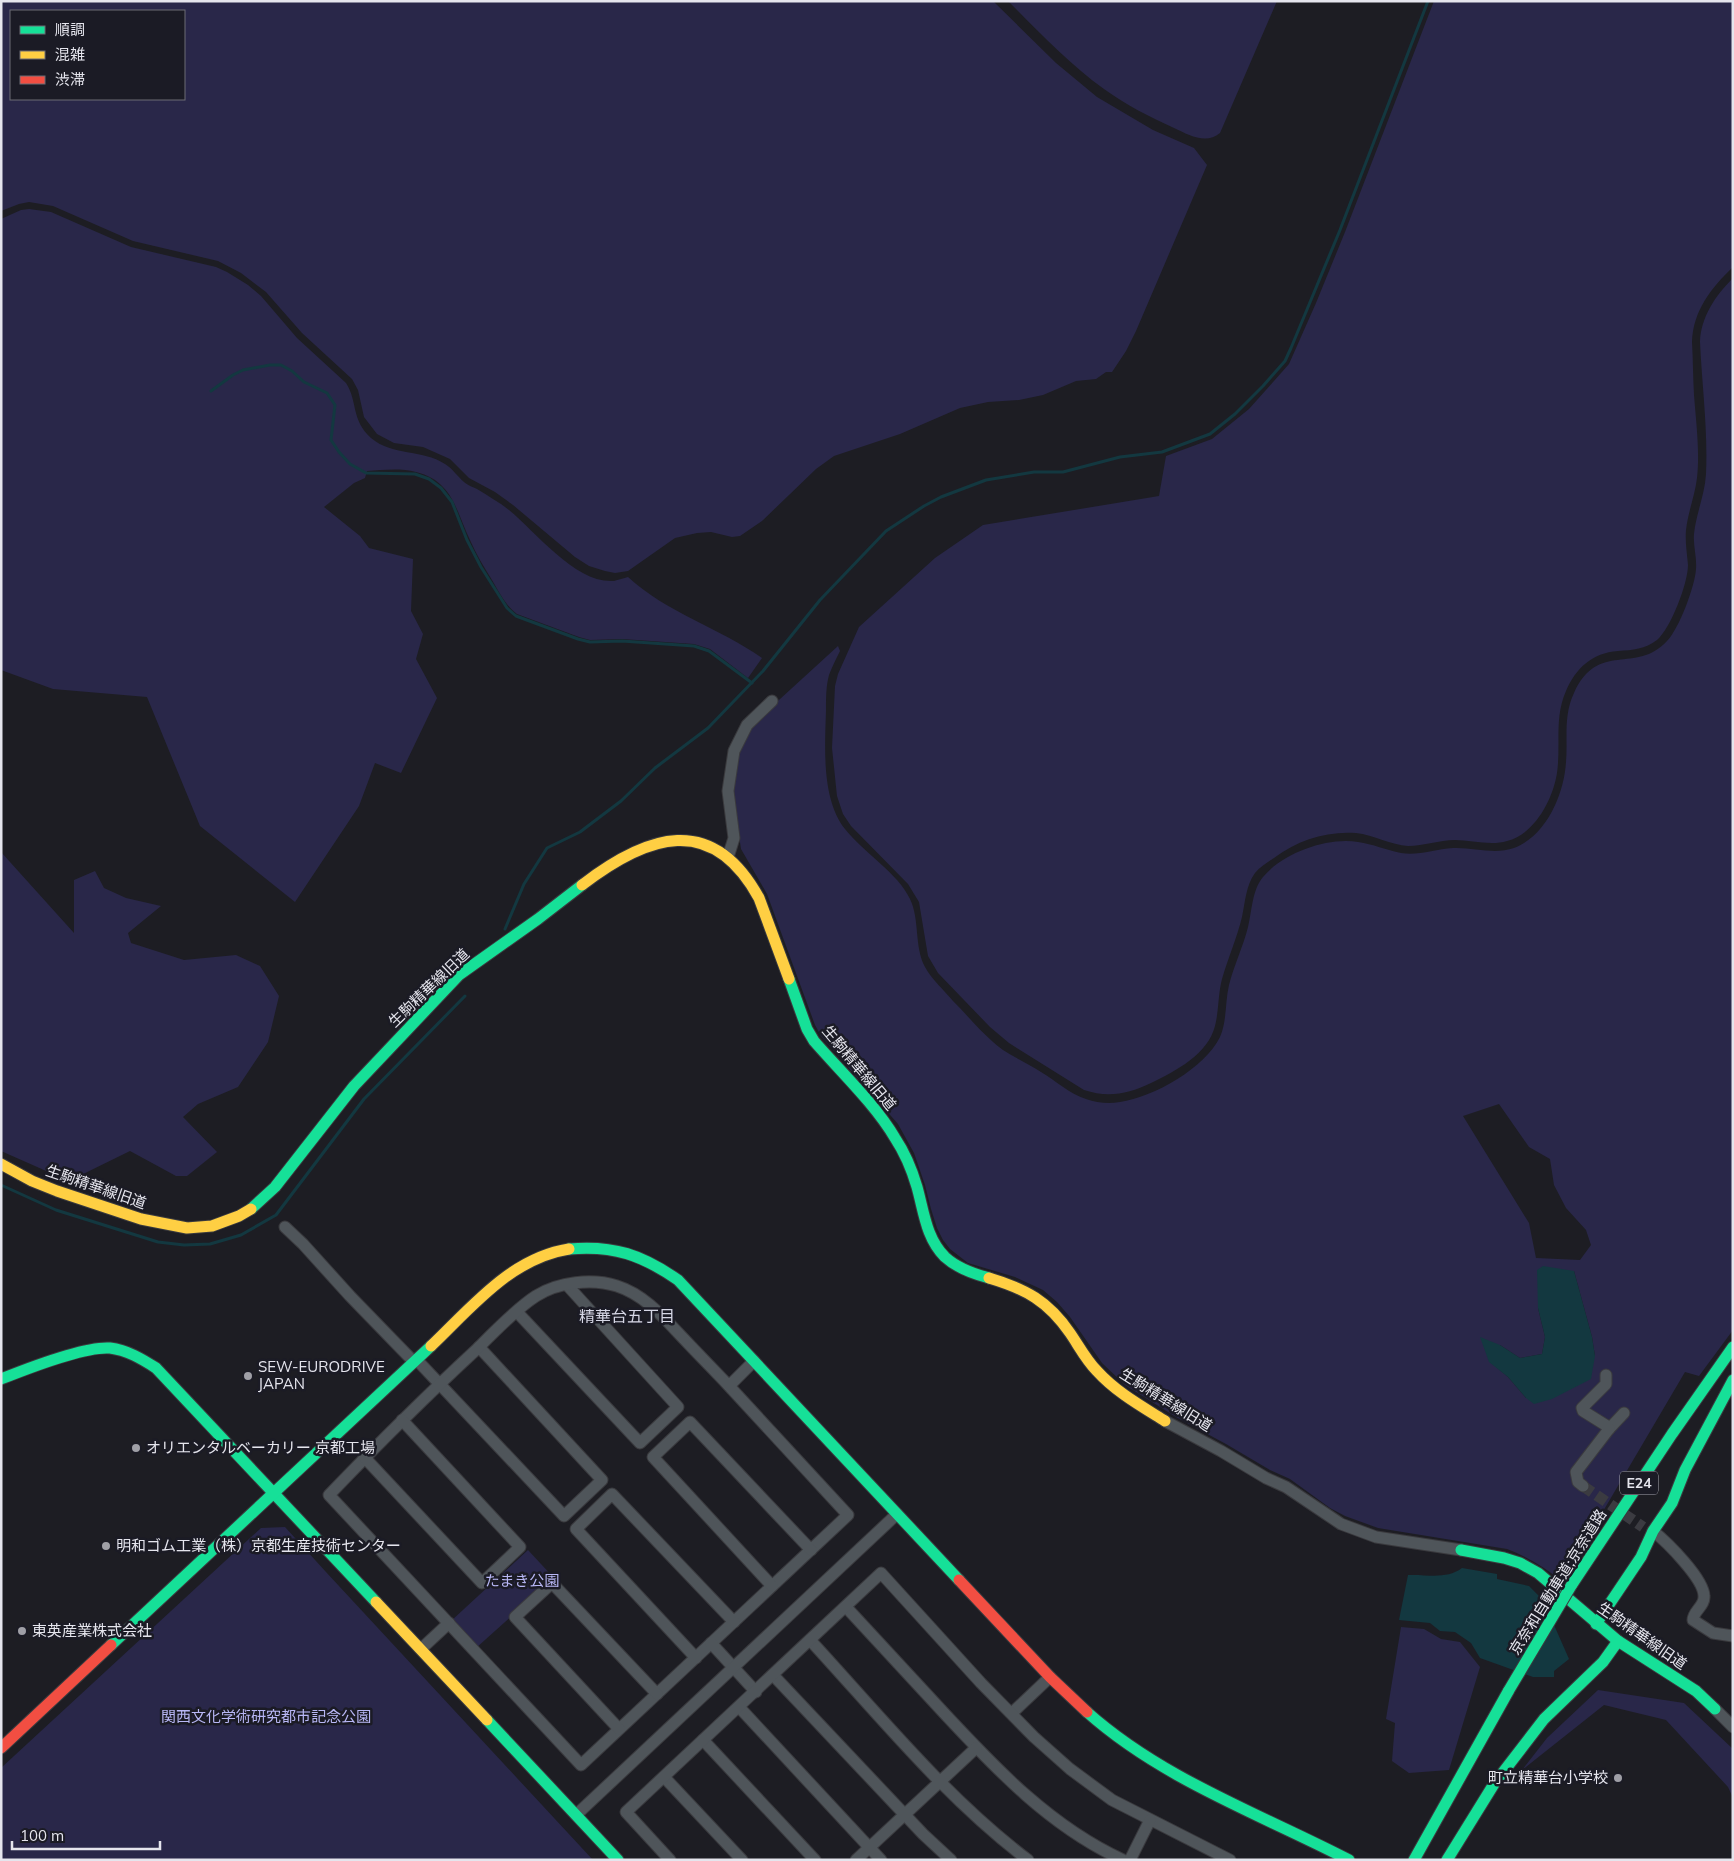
<svg xmlns="http://www.w3.org/2000/svg" width="1734" height="1861" font-family="Mulish,'Noto Sans JP',sans-serif">
	<style>
		.green { fill: #292749; fill-rule: evenodd }
		.water { fill: #133840 }
		.lines { fill: none; stroke-linecap: round; stroke-linejoin: round }
		.stream { stroke: #133840; stroke-width: 3 }
		.street-tunnel { stroke: #3b3b41; stroke-width: 11; stroke-dasharray: 11 5.5; stroke-linecap: butt }
		.street-casing { stroke: #3a3a3e; stroke-width: 13 }
		.fast-casing { stroke: #3a3a3e; stroke-width: 13 }
		.slow-casing { stroke: #3a3a3e; stroke-width: 13 }
		.jam-casing { stroke: #3a3a3e; stroke-width: 13 }
		.street { stroke: #4f555a; stroke-width: 11 }
		.fast { stroke: #16e098; stroke-width: 11 }
		.slow { stroke: #ffcf43; stroke-width: 11 }
		.jam { stroke: #f24e42; stroke-width: 11 }
		.fast-bridge-casing { stroke: #3a3a3e; stroke-width: 13; stroke-linecap: butt }
		.fast-bridge { stroke: #16e098; stroke-width: 11 }
		.poi-dot { fill: #9f9fa6; stroke: #1b1b25; stroke-width: 2 }
		.labels { text-anchor: middle; stroke-width: 5; stroke-linejoin: round; paint-order: stroke }
		.shield { fill: #1b1b25; stroke: #a8a8b1; stroke-width: 1 }
		.shield-label { font-size: 14px; font-weight: bold; fill: #e5e5ed }
		.street-label { font-size: 15px; fill: #e5e5ed; stroke: #1b1b25 }
		.poi-label { font-size: 15px; fill: #e5e5ed; stroke: #1b1b25; text-anchor: start }
		.park-label { font-size: 15px; fill: #b8b7f5; stroke: #1b1b25 }
		.neighbourhood-label { font-size: 16px; fill: #d6d7e5; stroke: #1b1b25 }
	</style>
	<rect width="100%" height="100%" fill="#1d1d23"/>
	<g class="green">
		<path d="M 1,1 L 993,1 L 1056,63 L 1097,97 L 1153,130 L 1194,148 L 1207,165 L 1136,331 L 1126,351 L 1112,372 L 1106,372 L 1096,379 L 1076,381 L 1043,395 L 1019,400 L 988,402 L 960,408 L 900,434 L 834,456 L 816,469 L 762,521 L 740,536 L 732,537 L 711,532 L 697,533 L 675,538 L 628,571 L 615,573 L 605,571 L 589,566 L 575,557 L 513,505 L 495,492 L 469,478 L 450,459 L 423,447 L 394,443 L 377,434 L 364,417 L 358,390 L 352,379 L 302,333 L 266,292 L 241,273 L 218,261 L 133,241 L 53,206 L 29,202 L 19,204 L 1,211 ZM 184,11 L 184,99 L 11,99 L 11,11 Z"/>
		<path d="M 1008,1 L 1277,1 L 1220,133 C 1206,145 1189,135 1174,128 C 1150,117 1126,105 1104,89 C 1069,64 1039,32 1008,1 Z"/>
		<path d="M 1434,1 L 1733,1 L 1733,267 C 1711,288 1693,311 1692,342 C 1693,360 1693,378 1694,395 C 1696,421 1700,452 1697,478 C 1695,495 1688,512 1686,530 C 1685,542 1687,553 1688,565 C 1688,583 1671,628 1657,640 C 1645,649 1633,650 1618,651 C 1592,653 1576,668 1566,691 C 1554,718 1561,745 1557,773 C 1553,799 1535,834 1507,841 C 1491,846 1471,840 1455,840 C 1439,840 1424,846 1408,846 C 1391,845 1374,835 1356,833 C 1326,831 1298,840 1274,858 C 1268,862 1260,867 1255,873 C 1246,885 1245,903 1242,917 C 1237,938 1228,958 1222,979 C 1218,994 1219,1010 1215,1026 C 1208,1054 1176,1071 1151,1083 C 1128,1094 1108,1098 1084,1090 L 1009,1043 L 990,1027 L 938,973 L 928,956 L 919,902 L 908,884 L 851,826 L 843,814 L 837,796 L 832,748 L 835,686 L 838,674 L 859,627 L 935,558 L 983,525 L 1159,496 L 1166,456 L 1212,439 L 1249,409 L 1289,364 L 1316,303 L 1345,232 Z"/>
		<path d="M 29,209 L 51,212 L 131,247 L 216,267 L 227,272 L 248,285 L 261,296 L 297,338 L 346,383 C 358,402 351,420 371,438 C 392,456 422,449 445,464 C 453,469 457,476 464,482 C 467,485 473,487 477,489 C 488,496 499,502 509,510 C 536,532 576,584 614,581 C 618,580 624,578 628,577 C 667,613 720,628 762,658 L 748,678 L 710,649 L 694,644 L 622,639 L 590,640 L 579,637 L 517,614 C 506,606 499,592 492,580 C 484,567 476,554 470,540 C 456,511 453,481 416,472 C 401,468 382,470 367,471 L 365,478 L 354,483 L 324,507 L 360,536 L 369,548 L 413,559 L 411,611 L 423,634 L 416,659 L 437,698 L 401,773 L 375,763 L 359,806 L 295,902 L 200,826 L 147,697 L 53,689 L 1,670 L 1,219 L 21,210 Z"/>
		<path d="M 1733,278 L 1733,1330 L 1699,1376 L 1685,1372 L 1562,1581 C 1544,1567 1528,1557 1507,1549 L 1378,1528 L 1345,1516 L 1330,1508 L 1290,1479 L 1270,1470 L 1226,1444 L 1176,1417 L 1125,1385 L 1102,1363 L 1070,1317 L 1057,1302 L 1043,1290 L 1015,1277 L 968,1263 L 950,1249 L 943,1240 L 937,1228 L 931,1209 L 925,1185 L 914,1153 L 898,1124 L 821,1036 L 815,1025 L 767,894 L 741,849 L 732,788 L 735,766 L 743,740 L 756,721 L 838,646 L 840,651 C 836,659 832,667 829,675 C 826,686 826,698 826,710 C 825,746 821,799 845,829 C 863,852 898,873 910,899 C 920,920 914,946 925,967 C 932,980 944,990 953,1001 C 969,1017 984,1036 1003,1050 C 1015,1058 1029,1064 1041,1072 C 1056,1081 1070,1094 1086,1099 C 1097,1103 1109,1104 1120,1102 C 1154,1097 1205,1068 1220,1037 C 1227,1021 1225,1002 1229,985 C 1234,965 1243,947 1248,927 C 1252,911 1252,890 1263,877 C 1283,853 1327,837 1358,842 C 1373,844 1386,850 1401,853 C 1418,856 1435,849 1453,848 C 1473,847 1494,855 1514,848 C 1546,836 1564,795 1566,762 C 1568,739 1563,716 1574,693 C 1598,640 1636,675 1667,641 C 1679,629 1695,586 1696,569 C 1697,557 1693,546 1694,534 C 1696,514 1705,494 1706,474 C 1708,430 1702,386 1700,342 C 1701,317 1715,296 1733,278 ZM 1499,1104 L 1529,1147 L 1550,1159 L 1554,1185 L 1566,1208 L 1586,1230 L 1591,1245 L 1580,1260 L 1536,1258 L 1529,1223 L 1463,1116 ZM 1574,1271 L 1592,1337 L 1595,1356 L 1526,1398 L 1508,1377 L 1490,1362 L 1500,1345 L 1520,1358 L 1542,1354 L 1545,1337 L 1538,1308 Z"/>
		<path d="M 1,852 L 74,933 L 74,880 L 95,871 L 104,888 L 126,898 L 161,906 L 128,933 L 131,943 L 184,960 L 236,955 L 260,966 L 279,996 L 268,1042 L 238,1087 L 198,1104 L 183,1117 L 217,1152 L 187,1176 L 176,1176 L 130,1151 L 73,1179 L 53,1174 L 1,1151 Z"/>
		<path d="M 285,1527 L 326,1572 L 593,1860 L 1,1860 L 1,1768 L 261,1528 Z"/>
		<path d="M 528,1550 L 554,1578 L 476,1648 L 451,1621 Z"/>
		<path d="M 1401,1627 L 1424,1629 L 1441,1639 L 1460,1642 L 1480,1667 L 1449,1770 L 1409,1773 L 1392,1761 L 1395,1723 L 1386,1719 Z"/>
		<path d="M 1598,1690 L 1684,1703 L 1733,1749 L 1733,1798 L 1728,1787 L 1666,1720 L 1604,1705 L 1522,1770 L 1547,1738 Z"/>
	</g>
	<g class="water">
		<path d="M 1543,1266 L 1574,1271 L 1592,1337 L 1595,1356 L 1591,1379 L 1552,1399 L 1534,1404 L 1526,1398 L 1508,1377 L 1489,1362 L 1480,1337 L 1500,1345 L 1520,1358 L 1542,1354 L 1545,1337 L 1538,1308 L 1537,1270 Z"/>
		<path d="M 1462,1568 L 1497,1574 L 1497,1579 L 1529,1586 L 1543,1600 L 1569,1659 L 1554,1671 L 1554,1677 L 1533,1677 L 1480,1658 L 1471,1643 L 1455,1632 L 1440,1631 L 1430,1623 L 1399,1620 L 1408,1575 C 1427,1574 1446,1580 1462,1568 Z"/>
	</g>
	<g class="lines">
		<g class="stream">
			<path d="M 211,391 L 233,375 L 243,370 L 270,365 L 281,365 L 292,371 L 304,382 L 327,393 L 335,405 L 331,440 L 339,452 L 350,464 L 366,473 L 415,474 L 429,479 L 441,488 L 452,502 L 467,540 L 481,567 L 507,608 L 516,616 L 578,639 L 590,642 L 622,641 L 694,646 L 709,651 L 752,683"/>
			<path d="M 505,929 L 524,884 L 547,848 L 580,832 L 621,801 L 655,768 L 708,728 L 763,671 L 820,600 L 886,531 L 924,506 L 941,497 L 986,480 L 1034,472 L 1063,472 L 1120,457 L 1162,452 L 1210,434 L 1235,414 L 1263,386 L 1285,361 L 1291,348 L 1340,230 L 1428,1"/>
			<path d="M 1,1185 L 56,1210 L 158,1242 L 184,1245 L 210,1244 L 241,1235 L 276,1215 L 364,1099 L 465,996"/>
		</g>
		<path class="street-tunnel" d="M 1583,1486 L 1643,1527"/>
		<defs>
			<g id="street">
				<path d="M 728,857 L 734,838 L 728,791 L 734,751 L 747,725 L 772,701"/>
				<path d="M 285,1227 L 303,1244 L 350,1296 L 414,1362"/>
				<path d="M 517,1312 L 640,1443 L 678,1407 L 567,1285"/>
				<path d="M 416,1359 L 564,1516 L 602,1480 L 479,1347"/>
				<path d="M 729,1386 C 714,1370 699,1355 684,1339 C 664,1318 645,1295 617,1286 C 592,1278 558,1282 536,1296 C 517,1308 494,1332 477,1349 C 426,1396 377,1445 329,1495 L 581,1765 L 848,1515 L 729,1386 L 754,1361"/>
				<path d="M 1165,1421 L 1221,1451 L 1266,1478 L 1286,1487 L 1341,1524 L 1376,1537 L 1461,1550"/>
				<path d="M 1609,1429 L 1624,1413"/>
				<path d="M 365,1458 L 482,1583 L 520,1547 L 402,1420"/>
				<path d="M 1583,1486 L 1578,1482 L 1576,1472 L 1609,1429 L 1607,1426 L 1583,1411 L 1582,1408 L 1606,1384 L 1606,1375"/>
				<path d="M 1653,1531 C 1667,1542 1704,1579 1704,1596 C 1705,1606 1693,1611 1693,1620 L 1713,1633 L 1733,1636"/>
				<path d="M 772,1586 L 653,1457 L 690,1422 L 811,1550"/>
				<path d="M 846,1607 C 879,1643 912,1678 944,1713 C 997,1770 1051,1827 1123,1860"/>
				<path d="M 810,1640 C 880,1716 946,1798 1028,1860"/>
				<path d="M 711,1643 L 756,1692"/>
				<path d="M 421,1649 L 449,1623"/>
				<path d="M 696,1658 L 576,1529 L 612,1494 L 734,1622"/>
				<path d="M 773,1675 L 923,1834 L 951,1860"/>
				<path d="M 739,1707 L 881,1860"/>
				<path d="M 1715,1709 L 1733,1727"/>
				<path d="M 1012,1713 L 1050,1677"/>
				<path d="M 619,1729 L 515,1617 L 552,1583 L 657,1694"/>
				<path d="M 703,1740 L 815,1860"/>
				<path d="M 664,1777 L 742,1860"/>
				<path d="M 576,1815 L 897,1514"/>
				<path d="M 670,1860 L 626,1812 L 881,1573 L 981,1683 L 1034,1737 L 1070,1769 L 1112,1800 L 1230,1860"/>
				<path d="M 856,1860 L 976,1748"/>
				<path d="M 1130,1860 L 1150,1820"/>
			</g>
			<g id="fast">
				<path d="M 789,979 L 807,1029 L 814,1041 C 840,1071 875,1104 895,1138 C 905,1153 912,1170 917,1187 C 924,1212 926,1238 945,1257 C 957,1268 974,1274 989,1278"/>
				<path d="M 251,1209 L 275,1187 L 354,1086 L 459,975 L 538,919 L 582,885"/>
				<path d="M 569,1249 C 614,1245 642,1255 678,1280 L 959,1580"/>
				<path d="M 1,1379 C 26,1369 84,1346 110,1348 C 127,1350 142,1359 156,1368 L 376,1602"/>
				<path d="M 1461,1550 L 1504,1558 L 1520,1563 L 1538,1573 L 1618,1641 L 1696,1691 L 1715,1709"/>
				<path d="M 1571,1586 L 1672,1434 L 1733,1347"/>
				<path d="M 1596,1624 L 1641,1557 L 1653,1531 L 1672,1503 L 1685,1470 L 1733,1380"/>
				<path d="M 111,1645 L 431,1346"/>
				<path d="M 1087,1712 C 1162,1779 1260,1814 1349,1860"/>
				<path d="M 487,1720 L 618,1860"/>
				<path d="M 1414,1860 L 1509,1690"/>
				<path d="M 1447,1860 L 1494,1784 L 1544,1719 L 1603,1662 L 1618,1641"/>
			</g>
			<g id="slow">
				<path d="M 582,885 C 647,835 712,812 759,898 L 789,979"/>
				<path d="M 1,1164 L 32,1181 L 57,1191 L 141,1219 L 187,1228 L 212,1226 L 239,1216 L 251,1209"/>
				<path d="M 989,1278 C 1026,1289 1048,1301 1070,1333 C 1079,1346 1086,1360 1097,1371 C 1116,1392 1141,1406 1165,1421"/>
				<path d="M 431,1346 C 472,1307 511,1258 569,1249"/>
				<path d="M 376,1602 L 487,1720"/>
			</g>
			<g id="jam">
				<path d="M 959,1580 L 1050,1677 L 1087,1712"/>
				<path d="M 1,1748 L 111,1645"/>
			</g>
		</defs>
		<use href="#street" class="street-casing"/>
		<use href="#fast" class="fast-casing"/>
		<use href="#slow" class="slow-casing"/>
		<use href="#jam" class="jam-casing"/>
		<use href="#street" class="street"/>
		<use href="#fast" class="fast"/>
		<use href="#slow" class="slow"/>
		<use href="#jam" class="jam"/>
		<defs>
			<path id="fast-bridge" d="M 1509,1690 L 1571,1586"/>
		</defs>
		<use href="#fast-bridge" class="fast-bridge-casing"/>
		<use href="#fast-bridge" class="fast-bridge"/>
	</g>
	<g class="poi-dot">
		<circle cx="248" cy="1376" r="5"/>
		<circle cx="136" cy="1448" r="5"/>
		<circle cx="106" cy="1546" r="5"/>
		<circle cx="22" cy="1631" r="5"/>
		<circle cx="1618" cy="1778" r="5"/>
	</g>
	<g class="labels">
		<rect class="shield" x="1620" y="1471.5" width="38" height="23" rx="4"/>
		<g class="shield-label">
			<text x="1639" y="1488">E24</text>
		</g>
		<g class="street-label">
			<text transform="translate(429 988) rotate(-44)" y="5">生駒精華線旧道</text>
			<text transform="translate(859 1068) rotate(50)" y="5">生駒精華線旧道</text>
			<text transform="translate(96 1187) rotate(19)" y="5">生駒精華線旧道</text>
			<text transform="translate(1166 1400) rotate(32)" y="5">生駒精華線旧道</text>
			<text transform="translate(1558 1582) rotate(-58)" y="5">京奈和自動車道;京奈道路</text>
			<text transform="translate(1642 1636) rotate(35)" y="5">生駒精華線旧道</text>
		</g>
		<g class="poi-label">
			<text x="258" y="1372">SEW-EURODRIVE<tspan x="258" dy="17">JAPAN</tspan></text>
			<text x="146" y="1453">オリエンタルベーカリー 京都工場</text>
			<text x="116" y="1551">明和ゴム工業（株）京都生産技術センター</text>
			<text x="32" y="1636">東英産業株式会社</text>
			<text x="1608" y="1783" text-anchor="end">町立精華台小学校</text>
		</g>
		<g class="park-label">
			<text x="522" y="1586">たまき公園</text>
			<text x="266" y="1722">関西文化学術研究都市記念公園</text>
		</g>
		<g class="neighbourhood-label">
			<text x="627" y="1322">精華台五丁目</text>
		</g>
	</g>
	<rect width="1734" height="1861" fill="none" stroke="#e5e5ed" stroke-width="5"/>
	<rect x="10" y="10" width="175" height="90" fill="#1b1b25" stroke="#6c6c75"/>
	<rect x="20" y="26" width="25" height="8" fill="#16e098" stroke="#6c6c75"/>
	<text x="55" y="35" font-size="15" fill="#e5e5ed">順調</text>
	<rect x="20" y="51" width="25" height="8" fill="#ffcf43" stroke="#6c6c75"/>
	<text x="55" y="60" font-size="15" fill="#e5e5ed">混雑</text>
	<rect x="20" y="76" width="25" height="8" fill="#f24e42" stroke="#6c6c75"/>
	<text x="55" y="85" font-size="15" fill="#e5e5ed">渋滞</text>
	<path d="M12 1841v8h148v-8" fill="none" stroke="#e5e5ed" stroke-width="2.5"/>
	<text x="20" y="1841" font-size="15" fill="#e5e5ed" stroke="#1b1b25" stroke-width="4" paint-order="stroke">100 m</text>
</svg>
